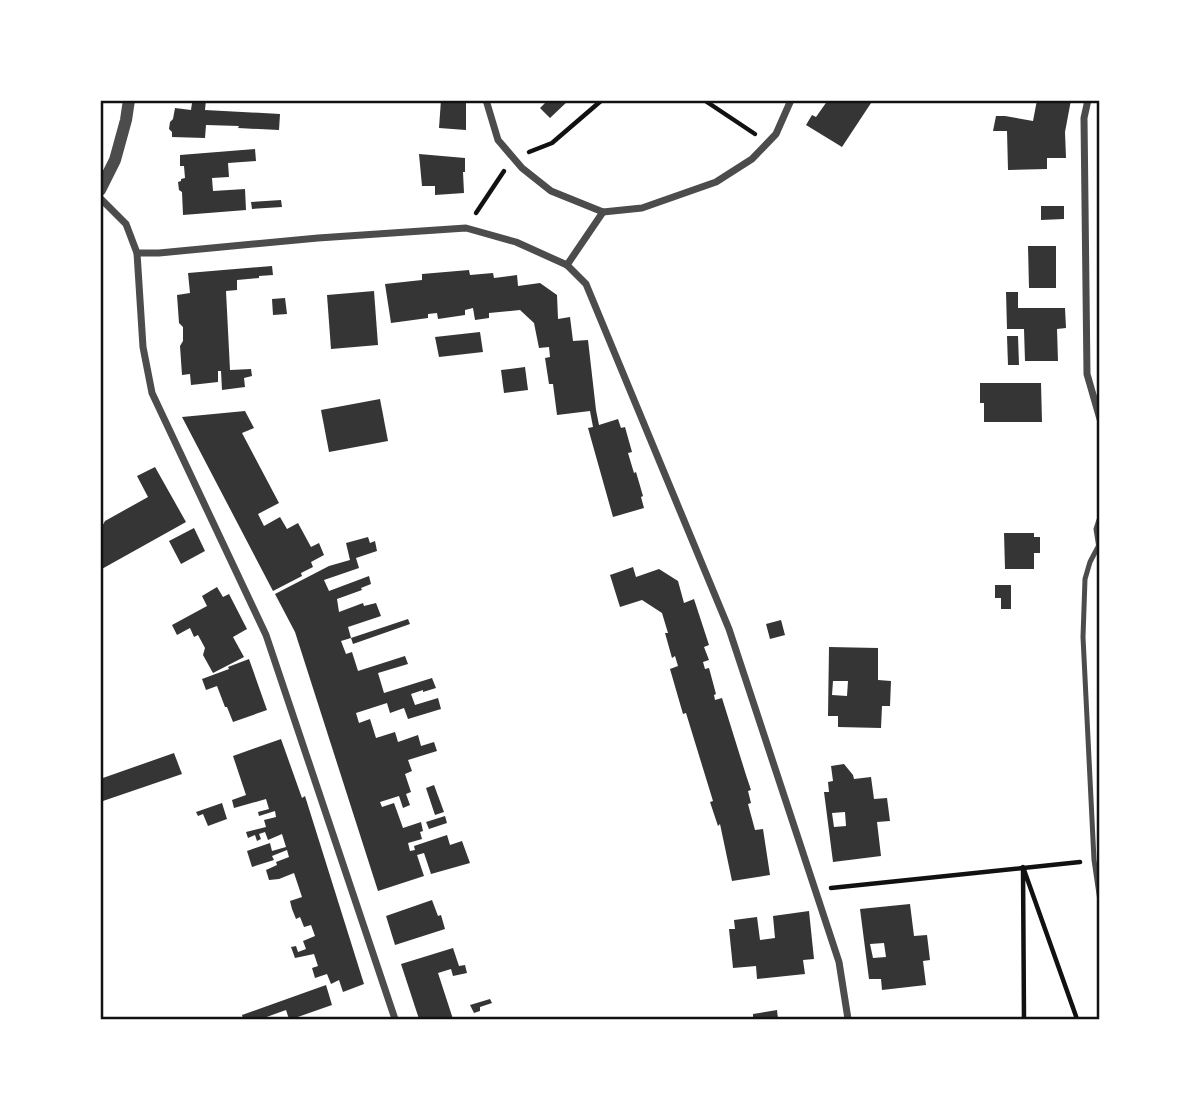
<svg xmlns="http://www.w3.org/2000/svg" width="1200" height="1119" font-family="Arial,sans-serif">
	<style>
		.building { fill: #353535; fill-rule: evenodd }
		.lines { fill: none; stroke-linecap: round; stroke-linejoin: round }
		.path { stroke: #111; stroke-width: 4.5 }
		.service { stroke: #4c4c4c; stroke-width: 5 }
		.minor { stroke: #4c4c4c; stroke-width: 7 }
		.tertiary { stroke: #4c4c4c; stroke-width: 12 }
		.neatline { fill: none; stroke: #111; stroke-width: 2.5 }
	</style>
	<rect width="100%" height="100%" fill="#fff"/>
	<g class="building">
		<path d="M 149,100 L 206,100 L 205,110 L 280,114 L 279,130 L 238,128 L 239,126 L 206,125 L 205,138 L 172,137 L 172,132 L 169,129 L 170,122 L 173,119 L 175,108 L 191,110 L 192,103 L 149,102 Z"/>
		<path d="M 441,100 L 466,100 L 466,130 L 439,128 Z"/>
		<path d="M 542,100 L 569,100 L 550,118 L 540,108 L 545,103 Z"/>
		<path d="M 828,100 L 873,100 L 842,147 L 806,125 L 812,115 L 816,117 Z"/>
		<path d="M 1037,100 L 1071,100 L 1065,132 L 1066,158 L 1047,158 L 1047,169 L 1008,170 L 1007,131 L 993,131 L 996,116 L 1005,116 L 1033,121 Z"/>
		<path d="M 255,149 L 256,161 L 228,163 L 229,177 L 212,178 L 213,191 L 245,189 L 246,210 L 183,215 L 182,192 L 179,190 L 178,182 L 181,181 L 181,179 L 185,178 L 184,166 L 180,166 L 180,155 Z"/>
		<path d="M 419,154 L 465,158 L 465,172 L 463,172 L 464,193 L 435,195 L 435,186 L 422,186 Z"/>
		<path d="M 281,200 L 282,207 L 252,209 L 251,202 Z"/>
		<path d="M 1041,206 L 1064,206 L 1064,219 L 1041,220 Z"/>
		<path d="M 1028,246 L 1056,246 L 1056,288 L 1029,288 Z"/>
		<path d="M 272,266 L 273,275 L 259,276 L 259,278 L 237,280 L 237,290 L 226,291 L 230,370 L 251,369 L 252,376 L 244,378 L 245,387 L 222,390 L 221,371 L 218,371 L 218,382 L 191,385 L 190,374 L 182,375 L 180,346 L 183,341 L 183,327 L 179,323 L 177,295 L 190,293 L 188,273 Z"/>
		<path d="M 469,270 L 470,275 L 493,273 L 494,278 L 517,275 L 518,286 L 540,283 L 557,295 L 558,319 L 570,317 L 573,341 L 588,340 L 596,410 L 599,425 L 618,419 L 621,428 L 625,427 L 632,452 L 628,453 L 634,473 L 636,472 L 643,496 L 641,497 L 644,508 L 613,517 L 588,428 L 593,427 L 590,411 L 557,415 L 553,384 L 549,384 L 545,358 L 550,357 L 549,347 L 539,348 L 534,323 L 520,310 L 489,313 L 489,318 L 475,320 L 473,308 L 465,310 L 465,315 L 438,319 L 437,313 L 428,314 L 428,318 L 391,323 L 385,284 L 422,280 L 422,274 Z"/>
		<path d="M 374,291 L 378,345 L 331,349 L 327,295 Z"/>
		<path d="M 1006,292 L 1018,292 L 1018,308 L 1065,308 L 1066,328 L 1057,329 L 1058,361 L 1025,361 L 1024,329 L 1007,329 Z"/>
		<path d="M 285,298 L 287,314 L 273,315 L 272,299 Z"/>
		<path d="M 480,332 L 483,352 L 439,357 L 435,337 Z"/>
		<path d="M 1007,336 L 1018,336 L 1019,365 L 1008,365 Z"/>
		<path d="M 525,367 L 528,390 L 504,393 L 501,370 Z"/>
		<path d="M 980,383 L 1041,383 L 1042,422 L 984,422 L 984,403 L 980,403 Z"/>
		<path d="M 380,399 L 388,441 L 329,452 L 321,410 Z"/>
		<path d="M 245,411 L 254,428 L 242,433 L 279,503 L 258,514 L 264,526 L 280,517 L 287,529 L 298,523 L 311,547 L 319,543 L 324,555 L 311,562 L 313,567 L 301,573 L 302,576 L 273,591 L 182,417 Z"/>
		<path d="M 155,467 L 186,522 L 100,570 L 100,530 L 105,521 L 148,497 L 137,476 Z"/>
		<path d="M 194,528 L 205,551 L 181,564 L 169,541 Z"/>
		<path d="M 1004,533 L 1034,533 L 1034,537 L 1040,537 L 1040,553 L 1034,553 L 1034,569 L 1005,569 Z"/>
		<path d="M 368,537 L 370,543 L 375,541 L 377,551 L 356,558 L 359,568 L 324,580 L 329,591 L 369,576 L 371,584 L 361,588 L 362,590 L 337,599 L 339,612 L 363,603 L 364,606 L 376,603 L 381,616 L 348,627 L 351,638 L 341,641 L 346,654 L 352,652 L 358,671 L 405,656 L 408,664 L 378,673 L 384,693 L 432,678 L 436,688 L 423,692 L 423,690 L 411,694 L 415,705 L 438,698 L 441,709 L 408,719 L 404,708 L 390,713 L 387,703 L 356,713 L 359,723 L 370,719 L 376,738 L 395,732 L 398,742 L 418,735 L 421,746 L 434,742 L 437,751 L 408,760 L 412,771 L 405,774 L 411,792 L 406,794 L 410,805 L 403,808 L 399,796 L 380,802 L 382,807 L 394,803 L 403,828 L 421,822 L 423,831 L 420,832 L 422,839 L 408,843 L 410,851 L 415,850 L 414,846 L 447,835 L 450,845 L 462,841 L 470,863 L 431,874 L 424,853 L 417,855 L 424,876 L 378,891 L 295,632 L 275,594 L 329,566 L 350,560 L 346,543 Z"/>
		<path d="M 633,567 L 636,577 L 659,569 L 678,581 L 684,603 L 694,599 L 709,645 L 704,647 L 709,660 L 703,662 L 705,669 L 709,668 L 716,694 L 714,695 L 715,700 L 722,698 L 746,775 L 751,790 L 748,791 L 751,803 L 748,804 L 755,830 L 763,829 L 770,875 L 732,881 L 720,824 L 718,826 L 710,802 L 713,801 L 686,713 L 683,714 L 670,669 L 678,666 L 675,656 L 672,658 L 665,633 L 668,633 L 662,613 L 642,600 L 620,607 L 610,575 Z"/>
		<path d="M 995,585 L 1011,585 L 1011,609 L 1001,609 L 1001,598 L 995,598 Z"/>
		<path d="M 217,587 L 223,597 L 229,594 L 247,629 L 233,637 L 244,657 L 213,673 L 203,655 L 205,648 L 198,635 L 194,637 L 190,628 L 177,635 L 172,625 L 207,606 L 202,596 Z"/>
		<path d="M 408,619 L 410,624 L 353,644 L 351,638 Z"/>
		<path d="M 781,620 L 785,635 L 770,639 L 766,624 Z"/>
		<path d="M 829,647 L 878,648 L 878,680 L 891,681 L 890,706 L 882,706 L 881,728 L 838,727 L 838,716 L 828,716 ZM 833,681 L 848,681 L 847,696 L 832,695 Z"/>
		<path d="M 249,659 L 267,710 L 233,722 L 227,707 L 225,707 L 217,686 L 206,690 L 202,679 L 229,669 L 228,667 Z"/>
		<path d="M 281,739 L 302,798 L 305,796 L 364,984 L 343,992 L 339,980 L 331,984 L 327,974 L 315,978 L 312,968 L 318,966 L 314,954 L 295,958 L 291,947 L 296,946 L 298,952 L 306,949 L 303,941 L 315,936 L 311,925 L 304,927 L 300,917 L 296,919 L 292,909 L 290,901 L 302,897 L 294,873 L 279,879 L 269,880 L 266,870 L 277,865 L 276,862 L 289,857 L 287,850 L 272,856 L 274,860 L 252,867 L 247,851 L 270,843 L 272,851 L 286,847 L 282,834 L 268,840 L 265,832 L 259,834 L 261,839 L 257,841 L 255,835 L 248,838 L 246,832 L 266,827 L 264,820 L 276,817 L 275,811 L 259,816 L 258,812 L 269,809 L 266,799 L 234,808 L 232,800 L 246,795 L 233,756 Z"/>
		<path d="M 174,753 L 182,774 L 100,802 L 100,779 Z"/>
		<path d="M 844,764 L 853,775 L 854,779 L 871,777 L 874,799 L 887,798 L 890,821 L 877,822 L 881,856 L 833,862 L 824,792 L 829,792 L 828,782 L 833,781 L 831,766 ZM 845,812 L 846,826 L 834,827 L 832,813 Z"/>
		<path d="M 434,785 L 444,812 L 435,815 L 426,788 Z"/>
		<path d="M 222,803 L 227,819 L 208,826 L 203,814 L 198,816 L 196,812 Z"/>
		<path d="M 445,816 L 447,823 L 429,829 L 426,822 Z"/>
		<path d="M 432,900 L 438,916 L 441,915 L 445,929 L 395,945 L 386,916 Z"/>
		<path d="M 910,904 L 914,936 L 927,935 L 930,960 L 923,961 L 926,985 L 882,990 L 881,979 L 869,979 L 860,909 ZM 884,943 L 886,957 L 873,958 L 870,944 Z"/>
		<path d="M 809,911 L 814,959 L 803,960 L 805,974 L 757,979 L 756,966 L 733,968 L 729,929 L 735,929 L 734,920 L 757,917 L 760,940 L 775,938 L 773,916 Z"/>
		<path d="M 453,948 L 459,966 L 465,965 L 467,973 L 453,976 L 451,969 L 438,973 L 453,1019 L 419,1019 L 401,964 Z"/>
		<path d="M 326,985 L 332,1005 L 292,1019 L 289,1019 L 286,1010 L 261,1019 L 243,1019 L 242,1015 Z"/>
		<path d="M 490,999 L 492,1003 L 480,1007 L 480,1011 L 474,1013 L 470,1005 Z"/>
		<path d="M 777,1010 L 778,1019 L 753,1019 L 753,1014 Z"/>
	</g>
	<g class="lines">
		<g class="path">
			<path d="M 704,100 L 755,134"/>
			<path d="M 529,152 L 552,143 L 602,100"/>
			<path d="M 476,213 L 504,171"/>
			<path d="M 831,888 L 1080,862"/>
			<path d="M 1024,1019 L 1023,867 L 1077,1019"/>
		</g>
		<path class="service" d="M 1099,545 L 1090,562 L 1085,579 L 1083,637 L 1094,860 L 1100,901"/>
		<g class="minor">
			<path d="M 486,100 L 498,140 L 522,168 L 551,191 L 603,212 L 642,208 L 716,182 L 752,159 L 776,134 L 791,100"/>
			<path d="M 1088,100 L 1084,118 L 1087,374 L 1100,419"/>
			<path d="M 100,198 L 126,224 L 137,253 L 143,347 L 152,393 L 266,635 L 395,1019"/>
			<path d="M 137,253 L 159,253 L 318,238 L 466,228 L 516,242 L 567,265 L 586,284 L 729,629 L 839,962 L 848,1019"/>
			<path d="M 567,265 L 603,212"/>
			<path d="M 1100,520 L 1097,529 L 1100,548"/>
		</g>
		<path class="tertiary" d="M 100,190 L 115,160 L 126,120 L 129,100"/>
	</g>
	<rect width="1200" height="1119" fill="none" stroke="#ffffff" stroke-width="203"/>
	<rect x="102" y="102" width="996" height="916" class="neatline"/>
</svg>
